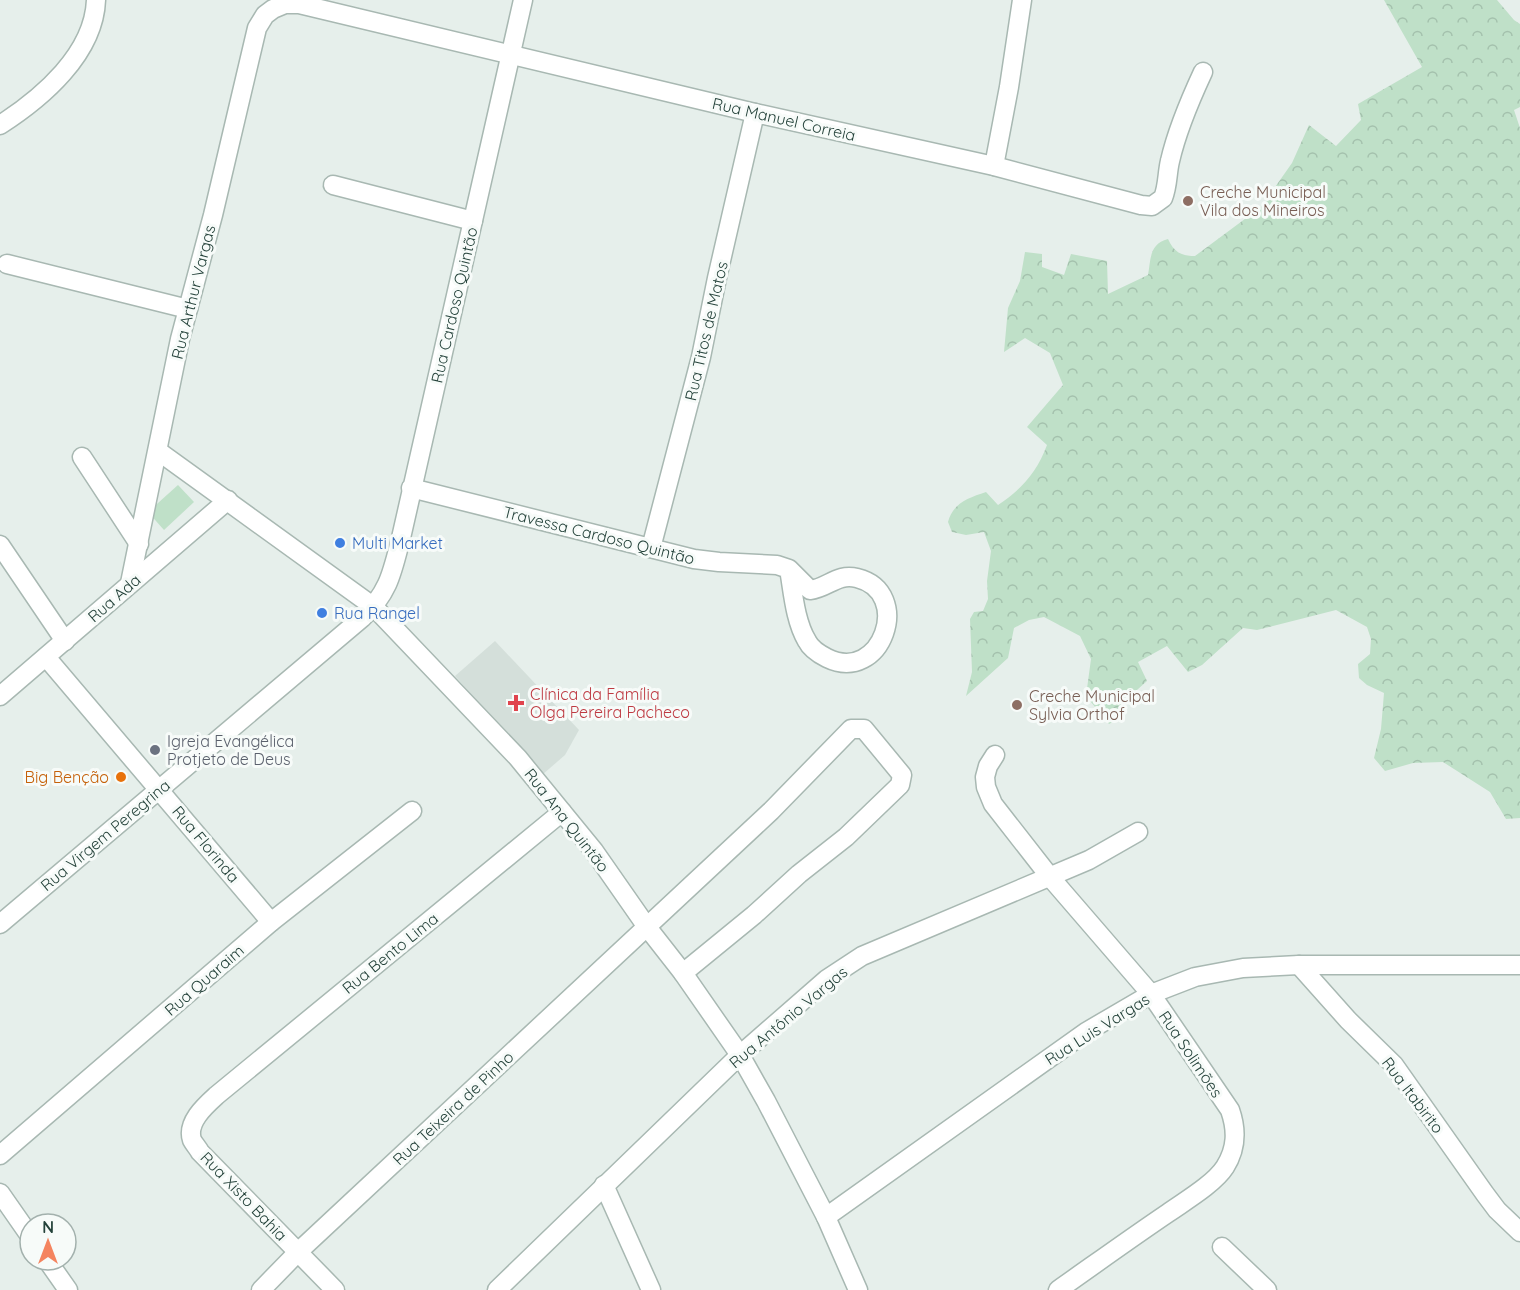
<svg xmlns="http://www.w3.org/2000/svg" width="1520" height="1290" font-family="Quicksand,sans-serif">
	<style>
		.built { fill: #d4dfda }
		.forest { fill: url(#forest-crowns) }
		.pitch { fill: #bfe0c8 }
		.lines { fill: none; stroke-linecap: round; stroke-linejoin: round }
		.minor-casing { stroke: #a8b8b2; stroke-width: 21 }
		.minor { stroke: #fff; stroke-width: 18 }
		.education-dot { fill: #8d6e63; stroke: #f7fbf9; stroke-width: 2 }
		.shop-dot { fill: #3f7fe0; stroke: #f7fbf9; stroke-width: 2 }
		.health-dot { fill: #e0444e; stroke: #f7fbf9; stroke-width: 2 }
		.worship-dot { fill: #6b7280; stroke: #f7fbf9; stroke-width: 2 }
		.food-dot { fill: #e8710a; stroke: #f7fbf9; stroke-width: 2 }
		.labels { text-anchor: middle; stroke-width: 6; stroke-linejoin: round; paint-order: stroke }
		.street-label { font-size: 16px; fill: #24423a; stroke: #f7fbf9 }
		.education-label { font-size: 16px; fill: #785e54; stroke: #f7fbf9; text-anchor: start }
		.shop-label { font-size: 16px; fill: #366cbe; stroke: #f7fbf9; text-anchor: start }
		.health-label { font-size: 16px; fill: #be3a42; stroke: #f7fbf9; text-anchor: start }
		.worship-label { font-size: 16px; fill: #5b616d; stroke: #f7fbf9; text-anchor: start }
		.food-label { font-size: 16px; fill: #c56008; stroke: #f7fbf9; text-anchor: end }
	</style>
	<defs>
		<pattern id="forest-crowns" width="20" height="18" patternUnits="userSpaceOnUse" patternTransform="scale(1.5)"><rect width="20" height="18" fill="#bfe0c8"/><path d="M2 6a3 3 0 1 1 6 0M12 15a3 3 0 1 1 6 0" fill="none" stroke="#a4c1ad"/></pattern>
	</defs>
	<rect width="100%" height="100%" fill="#e6efeb"/>
	<path class="built" d="M 495,641 L 579,730 L 565,755 L 542,775 L 455,676 Z"/>
	<path class="forest" d="M 1384,0 L 1497,0 L 1514,20 L 1520,24 L 1520,107 L 1514,110 L 1520,128 L 1520,818 L 1506,819 L 1490,792 L 1443,762 L 1413,763 L 1385,771 L 1374,758 L 1381,729 L 1384,693 L 1367,685 L 1359,678 L 1358,664 L 1370,654 L 1371,639 L 1367,627 L 1336,610 L 1257,630 L 1243,628 L 1202,665 L 1188,672 L 1167,646 L 1138,662 L 1147,681 L 1118,707 L 1122,717 L 1109,724 L 1086,696 L 1091,659 L 1080,636 L 1044,617 L 1029,620 L 1014,628 L 1008,658 L 966,696 L 972,672 L 970,619 L 974,612 L 983,611 L 988,599 L 987,581 L 991,551 L 984,532 L 966,535 L 952,532 L 948,522 C 953,503 968,498 986,492 L 998,505 C 1022,489 1037,472 1047,445 L 1027,427 L 1063,385 L 1050,353 L 1025,338 L 1004,352 L 1008,308 L 1020,281 L 1025,252 L 1042,254 L 1042,267 L 1064,275 L 1071,254 L 1107,261 L 1108,294 L 1148,275 C 1151,259 1149,244 1168,239 C 1174,252 1181,256 1195,256 L 1261,207 L 1292,163 L 1309,125 L 1336,146 L 1361,120 L 1358,104 L 1422,67 Z"/>
	<path class="pitch" d="M 178,485 L 194,502 L 164,530 L 148,512 Z"/>
	<g class="lines">
		<defs>
			<g id="minor">
				<path d="M 0,125 C 42,98 94,54 96,0"/>
				<path d="M 994,166 L 1009,87 L 1022,0"/>
				<path d="M 333,185 L 473,221"/>
				<path d="M 7,264 L 188,309"/>
				<path d="M 158,451 L 374,607 L 518,758 L 594,851 L 647,927 L 683,973 L 740,1055 L 766,1101 L 826,1217 L 858,1290"/>
				<path d="M 82,457 L 139,544"/>
				<path d="M 411,488 L 694,559 L 719,562 L 777,565 L 789,569 L 810,590 C 828,588 837,573 857,578 C 914,592 882,685 827,658 C 819,654 811,649 807,641 C 795,621 793,592 789,569"/>
				<path d="M 0,545 L 65,641"/>
				<path d="M 651,548 L 701,357 L 717,278 L 755,113"/>
				<path d="M 130,583 L 180,339 L 213,215 L 257,28 L 265,15 L 273,9 L 285,4 L 299,4 L 755,113 L 994,166 L 1141,205 L 1152,206 L 1163,198 C 1168,186 1167,173 1170,161 C 1177,130 1190,100 1203,72"/>
				<path d="M 46,657 L 271,922"/>
				<path d="M 0,696 L 228,500"/>
				<path d="M 995,755 L 988,766 L 985,777 L 986,787 L 993,804 L 1050,877 L 1151,994 L 1230,1110 C 1237,1130 1237,1148 1225,1167 C 1214,1184 1185,1201 1168,1213 C 1131,1238 1095,1264 1058,1290"/>
				<path d="M 0,924 L 362,618 C 389,592 392,573 401,538 L 523,0"/>
				<path d="M 1299,965 L 1348,1020 L 1394,1065 L 1485,1194 L 1497,1210 L 1520,1232"/>
				<path d="M 0,1155 L 271,922 L 412,811"/>
				<path d="M 604,1185 L 651,1290"/>
				<path d="M 0,1193 L 30,1236"/>
				<path d="M 826,1217 L 1086,1032 L 1151,994 L 1195,977 L 1243,968 L 1299,965 L 1520,965"/>
				<path d="M 1222,1247 L 1267,1290"/>
				<path d="M 47,1260 L 68,1290"/>
				<path d="M 261,1290 L 298,1252 L 771,811 L 851,729 L 864,729 L 902,775 L 900,785 L 846,837 L 799,874 L 754,915 L 683,973"/>
				<path d="M 335,1290 L 200,1152 C 198,1148 194,1144 192,1140 C 186,1122 206,1105 217,1095 L 562,812"/>
				<path d="M 497,1290 L 740,1055 L 827,979 L 862,956 L 1089,860 L 1138,832"/>
			</g>
		</defs>
		<use href="#minor" class="minor-casing"/>
		<use href="#minor" class="minor"/>
	</g>
	<g class="education-dot">
		<circle cx="1188" cy="201" r="6"/>
		<circle cx="1017" cy="705" r="6"/>
	</g>
	<g class="shop-dot">
		<circle cx="340" cy="543" r="6"/>
		<circle cx="322" cy="613" r="6"/>
	</g>
	<path class="health-dot" d="M513 694h6v6h6v6h-6v6h-6v-6h-6v-6h6z"/>
	<circle class="worship-dot" cx="155" cy="750" r="6"/>
	<circle class="food-dot" cx="121" cy="777" r="6"/>
	<g class="labels">
		<g class="street-label">
			<text transform="translate(784 119) rotate(13)" y="6">Rua Manuel Correia</text>
			<text transform="translate(193 292) rotate(-76)" y="6">Rua Arthur Vargas</text>
			<text transform="translate(454 305) rotate(-77)" y="6">Rua Cardoso Quintão</text>
			<text transform="translate(706 331) rotate(-77)" y="6">Rua Titos de Matos</text>
			<text transform="translate(599 535) rotate(14)" y="6">Travessa Cardoso Quintão</text>
			<text transform="translate(114 598) rotate(-41)" y="6">Rua Ada</text>
			<text transform="translate(567 820) rotate(52)" y="6">Rua Ana Quintão</text>
			<text transform="translate(105 835) rotate(-40)" y="6">Rua Virgem Peregrina</text>
			<text transform="translate(206 844) rotate(50)" y="6">Rua Florinda</text>
			<text transform="translate(390 953) rotate(-39)" y="6">Rua Bento Lima</text>
			<text transform="translate(204 980) rotate(-41)" y="6">Rua Quaraim</text>
			<text transform="translate(788 1017) rotate(-40)" y="6">Rua Antônio Vargas</text>
			<text transform="translate(1097 1029) rotate(-32)" y="6">Rua Luis Vargas</text>
			<text transform="translate(1191 1054) rotate(56)" y="6">Rua Solimões</text>
			<text transform="translate(1413 1095) rotate(53)" y="6">Rua Itabirito</text>
			<text transform="translate(453 1108) rotate(-43)" y="6">Rua Teixeira de Pinho</text>
			<text transform="translate(244 1196) rotate(46)" y="6">Rua Xisto Bahia</text>
		</g>
		<g class="education-label">
			<text x="1200" y="198">Creche Municipal<tspan x="1200" dy="18">Vila dos Mineiros</tspan></text>
			<text x="1029" y="702">Creche Municipal<tspan x="1029" dy="18">Sylvia Orthof</tspan></text>
		</g>
		<g class="shop-label">
			<text x="352" y="549">Multi Market</text>
			<text x="334" y="619">Rua Rangel</text>
		</g>
		<g class="health-label">
			<text x="530" y="700">Clínica da Família<tspan x="530" dy="18">Olga Pereira Pacheco</tspan></text>
		</g>
		<g class="worship-label">
			<text x="167" y="747">Igreja Evangélica<tspan x="167" dy="18">Protjeto de Deus</tspan></text>
		</g>
		<g class="food-label">
			<text x="109" y="783">Big Benção</text>
		</g>
	</g>
	<g transform="translate(48 1242)"><circle r="28" fill="#f7fbf9" stroke="#a3b1ad" stroke-width="1.5"/>
	<path d="M0-4.5L10 22L0 15L-10 22Z" fill="#f4845f"/>
	<text y="-9" font-size="16" font-weight="bold" text-anchor="middle" fill="#24423a">N</text>
	</g>
</svg>
